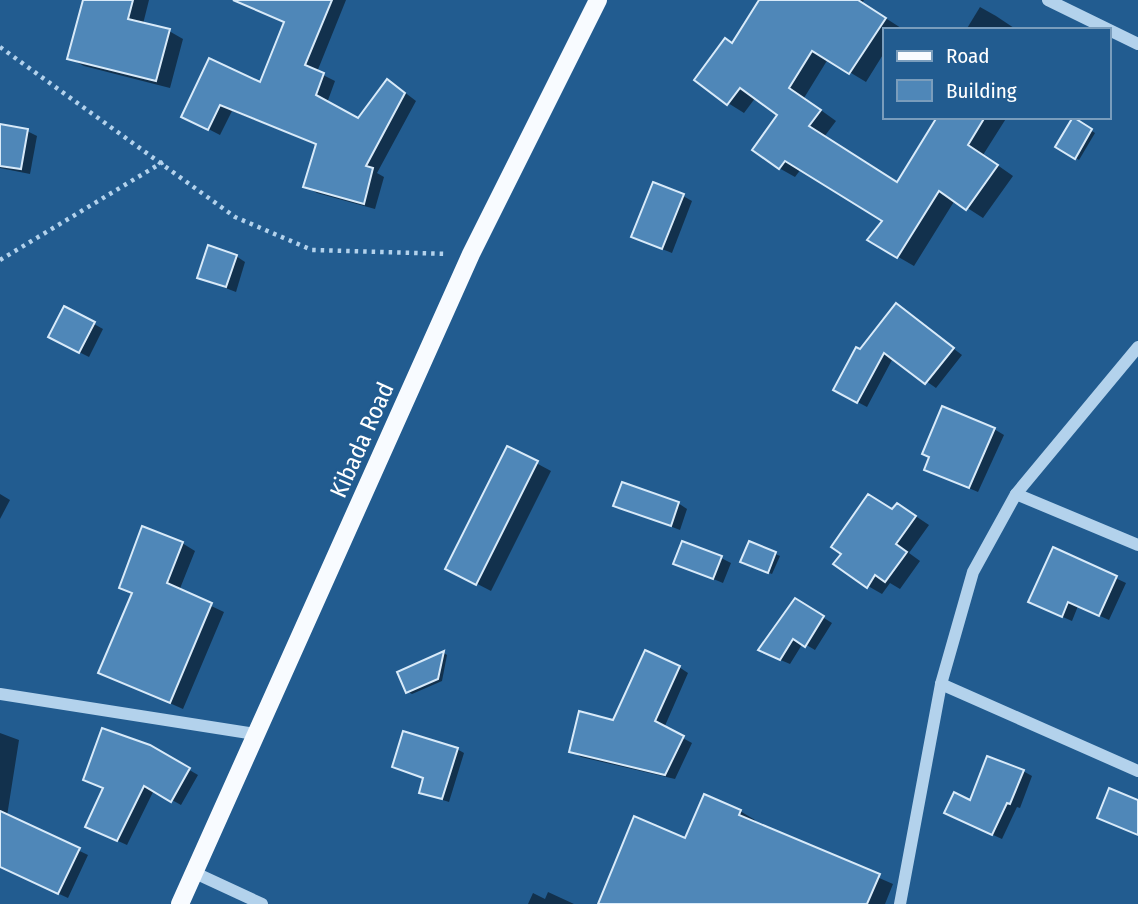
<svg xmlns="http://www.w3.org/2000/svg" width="1138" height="904" font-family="'Fira Sans Condensed',sans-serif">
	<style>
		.shadow { fill: #0007 }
		.building { fill: #4f87b8; stroke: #d8eaf9; stroke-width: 2 }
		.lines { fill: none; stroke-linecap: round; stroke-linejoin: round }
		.path { stroke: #b3d2ec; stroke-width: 4.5; stroke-dasharray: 3.5 5; stroke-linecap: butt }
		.minor { stroke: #b3d2ec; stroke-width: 12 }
		.major { stroke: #f8fbff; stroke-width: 18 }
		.labels { text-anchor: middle; stroke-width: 5; stroke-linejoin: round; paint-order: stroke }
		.street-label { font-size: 24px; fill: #fff; stroke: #225c90 }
	</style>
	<rect width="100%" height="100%" fill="#225c90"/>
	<g class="shadow">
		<path d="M 84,0 L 149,0 L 143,24 L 169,31 L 183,39 L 170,88 L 84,66 L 69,58 Z"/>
		<path d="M 280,0 L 346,0 L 317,72 L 335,81 L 327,103 L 358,120 L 399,88 L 416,101 L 377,173 L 384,177 L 375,209 L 317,193 L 305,186 L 317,145 L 232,111 L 220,135 L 183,116 L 261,84 L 286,23 Z"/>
		<path d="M 762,0 L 864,0 L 862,3 L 901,28 L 884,30 L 884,53 L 866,82 L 828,59 L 804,98 L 836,121 L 824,137 L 898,183 L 939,117 L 1007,117 L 983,155 L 1013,176 L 983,218 L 955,200 L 914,266 L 869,240 L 884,221 L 801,169 L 795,177 L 779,168 L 780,114 L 756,97 L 744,113 L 728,103 L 733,44 Z"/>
		<path d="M 980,7 L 996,16 L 1017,30 L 966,30 Z"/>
		<path d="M 1073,119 L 1095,133 L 1079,160 L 1057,146 Z"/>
		<path d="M 0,126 L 27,131 L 37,136 L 30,174 L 0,168 Z"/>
		<path d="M 683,196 L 692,201 L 672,253 L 642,241 Z"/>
		<path d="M 236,256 L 245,262 L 236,292 L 199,278 Z"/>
		<path d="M 896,305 L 962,355 L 936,388 L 893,358 L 867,407 L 835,390 Z"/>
		<path d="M 94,324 L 103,329 L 89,357 L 59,342 Z"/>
		<path d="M 994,429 L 1004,435 L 978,492 L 936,474 Z"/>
		<path d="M 508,448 L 551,471 L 491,591 L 462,576 Z"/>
		<path d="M 0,494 L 10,500 L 0,519 Z"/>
		<path d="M 678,503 L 687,509 L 680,530 L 615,505 Z"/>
		<path d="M 893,511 L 911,513 L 929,525 L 909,553 L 920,561 L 900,589 L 890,583 L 882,594 L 868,586 Z"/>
		<path d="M 182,543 L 195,551 L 179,591 L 224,612 L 183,709 L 100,672 L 133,595 L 121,588 Z"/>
		<path d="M 750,543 L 780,556 L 772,574 L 746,564 Z"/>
		<path d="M 1054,549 L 1126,583 L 1109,620 L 1078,606 L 1072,621 L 1040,607 Z"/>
		<path d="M 721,558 L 731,563 L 723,583 L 675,563 Z"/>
		<path d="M 795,600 L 832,623 L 815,650 L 803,643 L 790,664 L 769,655 Z"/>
		<path d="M 444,653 L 447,655 L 442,681 L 412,694 L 408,692 L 399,673 Z"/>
		<path d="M 679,667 L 688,673 L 664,728 L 692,743 L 675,779 L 581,757 L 571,751 L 614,722 Z"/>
		<path d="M 0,733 L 19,740 L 7,816 L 88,855 L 68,898 L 18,875 L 0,859 Z"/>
		<path d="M 150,747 L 198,775 L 181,805 L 154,790 L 127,845 L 96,831 L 105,789 L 85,779 Z"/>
		<path d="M 457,749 L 464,753 L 449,802 L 421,793 L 424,778 L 395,767 Z"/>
		<path d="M 1023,771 L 1032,776 L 1020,808 L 1017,807 L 1002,839 L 956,818 L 971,802 Z"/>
		<path d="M 740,811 L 755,820 L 753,823 L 893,884 L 885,904 L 599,904 L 685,841 Z"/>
		<path d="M 548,892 L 574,904 L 528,904 L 533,893 L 545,899 Z"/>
	</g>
	<g class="building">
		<path d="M 83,0 L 133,0 L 128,19 L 170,29 L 156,81 L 67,59 Z"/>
		<path d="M 233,0 L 332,0 L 305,65 L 324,73 L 316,95 L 358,118 L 387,79 L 405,93 L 366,166 L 373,168 L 364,204 L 303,187 L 316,144 L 220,105 L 208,130 L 181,117 L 209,58 L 260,82 L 284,22 Z"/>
		<path d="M 759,0 L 858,0 L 886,18 L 849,74 L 812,51 L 789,88 L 821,110 L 809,126 L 897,182 L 937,117 L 985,117 L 968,145 L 998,165 L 966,210 L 939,191 L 897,258 L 867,240 L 882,221 L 785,161 L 779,169 L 752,150 L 777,115 L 740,88 L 727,105 L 694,80 L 725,38 L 732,43 Z"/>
		<path d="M 1073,117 L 1092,129 L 1075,159 L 1055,147 Z"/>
		<path d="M 0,124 L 28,129 L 21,169 L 0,166 Z"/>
		<path d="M 653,182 L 684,194 L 662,249 L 631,237 Z"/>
		<path d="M 208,245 L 237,255 L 226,287 L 197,278 Z"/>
		<path d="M 896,303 L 954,348 L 925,384 L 884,353 L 857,403 L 833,390 L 856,347 L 860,349 Z"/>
		<path d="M 64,306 L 95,322 L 79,353 L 48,337 Z"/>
		<path d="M 942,406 L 995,428 L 969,488 L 924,470 L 929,457 L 922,454 Z"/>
		<path d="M 507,446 L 538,461 L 476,585 L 445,569 Z"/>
		<path d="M 622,482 L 679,502 L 671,526 L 613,506 Z"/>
		<path d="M 868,494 L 892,509 L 897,503 L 916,516 L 896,544 L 907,552 L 885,582 L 875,575 L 867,588 L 833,564 L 841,554 L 831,547 Z"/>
		<path d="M 142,526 L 183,542 L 167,583 L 212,603 L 170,703 L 98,673 L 132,593 L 119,588 Z"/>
		<path d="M 682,541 L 722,556 L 713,579 L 673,564 Z"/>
		<path d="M 749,541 L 776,552 L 768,573 L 740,562 Z"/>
		<path d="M 1053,547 L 1117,576 L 1099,616 L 1068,602 L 1062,617 L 1028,602 Z"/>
		<path d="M 795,598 L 824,616 L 805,647 L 793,639 L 780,660 L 758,650 Z"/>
		<path d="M 645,650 L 680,666 L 655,721 L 684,736 L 665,775 L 569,752 L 579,711 L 613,720 Z"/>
		<path d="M 444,651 L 438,679 L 406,693 L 397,672 Z"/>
		<path d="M 102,728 L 150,745 L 190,768 L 171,802 L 144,786 L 117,841 L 85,827 L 103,788 L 83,780 Z"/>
		<path d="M 403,731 L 458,748 L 442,799 L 419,793 L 423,778 L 392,767 Z"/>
		<path d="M 987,756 L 1024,770 L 1010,804 L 1007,803 L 992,835 L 944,813 L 954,792 L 970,800 Z"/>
		<path d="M 1109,788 L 1138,800 L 1138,835 L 1097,818 Z"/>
		<path d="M 704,794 L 741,810 L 739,815 L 880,874 L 867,904 L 598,904 L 634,816 L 685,838 Z"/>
		<path d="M 0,811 L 80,848 L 58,894 L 0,867 Z"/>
	</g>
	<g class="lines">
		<g class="path">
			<path d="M 0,47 L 235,217 L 312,250 L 448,254"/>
			<path d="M 0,260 L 163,162"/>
		</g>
		<g class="minor">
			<path d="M 1048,0 L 1138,44"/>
			<path d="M 1016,494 L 1138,545"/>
			<path d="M 941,684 L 1138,771"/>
			<path d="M 0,694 L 255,734"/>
			<path d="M 193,872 L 262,904"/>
			<path d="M 900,904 L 941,684 L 973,572 L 1016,494 L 1138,347"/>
		</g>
		<path class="major" d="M 180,904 L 471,254 L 598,0"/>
	</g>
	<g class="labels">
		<g class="street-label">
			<text transform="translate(362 440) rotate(-66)" y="8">Kibada Road</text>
		</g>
	</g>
	<rect x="883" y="28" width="228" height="91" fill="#225c90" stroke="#7a9dbc" stroke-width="2"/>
	<rect x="897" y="51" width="35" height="10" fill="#f8fbff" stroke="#7a9dbc" stroke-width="2"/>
	<text x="946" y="63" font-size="21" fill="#ffffff">Road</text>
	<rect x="897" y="80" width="35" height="21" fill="#4f87b8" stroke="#7a9dbc" stroke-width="2"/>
	<text x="946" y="98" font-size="21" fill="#ffffff">Building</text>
</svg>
